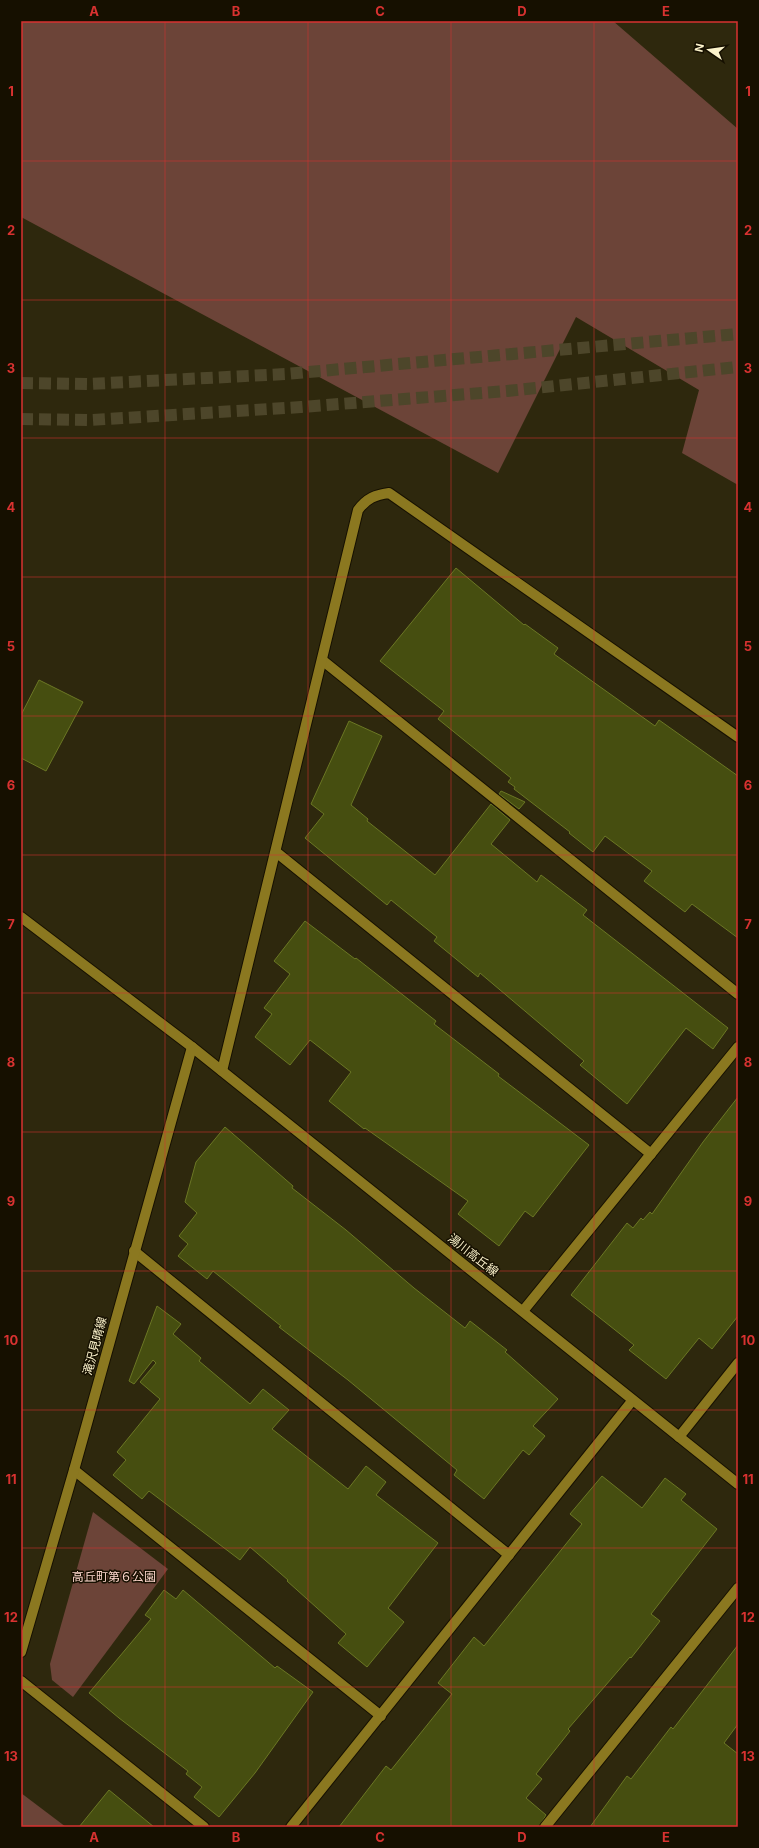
<svg xmlns="http://www.w3.org/2000/svg" width="759" height="1848" font-family="Inter,'Noto Sans JP',sans-serif">
	<style>
		.green { fill: #6c4438 }
		.building { fill: #464e10; stroke: #6b7724 }
		.lines { fill: none; stroke-linecap: round; stroke-linejoin: round }
		.highway-tunnel { stroke: #4d462a; stroke-width: 12; stroke-dasharray: 12 6; stroke-linecap: butt }
		.street-casing { stroke: #161000; stroke-width: 12 }
		.secondary-casing { stroke: #161000; stroke-width: 12 }
		.street { stroke: #8b7820; stroke-width: 10 }
		.secondary { stroke: #8b7820; stroke-width: 10 }
		.grid { fill: none; stroke: #d83230; stroke-width: 1; stroke-opacity: 0.55 }
		.labels { text-anchor: middle; stroke-width: 3; stroke-linejoin: round; paint-order: stroke }
		.street-label { font-size: 12px; fill: #fcf3cb; stroke: #161000 }
		.park-label { font-size: 12px; fill: #fcd6cb; stroke: #161000 }
		.neatline { fill: none; stroke: #d83230; stroke-width: 1.5 }
		.grid-label { font-size: 13px; text-anchor: middle; font-weight: bold; fill: #d83230 }
	</style>
	<rect width="100%" height="100%" fill="#2e280d"/>
	<g class="green">
		<path d="M 21,21 L 613,21 L 738,129 L 738,485 L 682,453 L 699,390 L 576,317 L 498,473 L 21,217 Z"/>
		<path d="M 93,1512 L 168,1569 L 73,1697 L 52,1680 L 50,1664 Z"/>
		<path d="M 21,1793 L 66,1827 L 21,1827 Z"/>
	</g>
	<g class="building">
		<path d="M 456,568 L 524,625 L 525,624 L 558,648 L 554,654 L 655,726 L 659,720 L 738,776 L 738,938 L 692,904 L 685,912 L 644,881 L 652,871 L 605,836 L 593,852 L 569,833 L 570,832 L 514,789 L 515,787 L 508,782 L 511,778 L 438,719 L 444,711 L 380,661 Z"/>
		<path d="M 39,680 L 83,702 L 46,771 L 21,758 L 21,715 Z"/>
		<path d="M 349,721 L 382,736 L 351,805 L 368,819 L 367,821 L 435,875 L 491,804 L 510,820 L 491,844 L 537,882 L 541,875 L 587,910 L 583,915 L 728,1028 L 713,1049 L 686,1028 L 627,1104 L 580,1065 L 584,1061 L 480,973 L 478,977 L 434,941 L 437,937 L 391,900 L 387,905 L 305,838 L 324,814 L 311,804 Z"/>
		<path d="M 501,791 L 525,802 L 519,809 L 499,794 Z"/>
		<path d="M 305,921 L 355,959 L 356,958 L 436,1021 L 434,1024 L 499,1074 L 498,1076 L 589,1145 L 533,1217 L 525,1211 L 499,1246 L 458,1214 L 468,1201 L 365,1128 L 364,1129 L 329,1101 L 351,1072 L 310,1040 L 290,1065 L 255,1037 L 272,1014 L 264,1008 L 290,974 L 274,961 Z"/>
		<path d="M 738,1097 L 738,1316 L 712,1349 L 699,1338 L 666,1379 L 629,1350 L 634,1345 L 571,1295 L 627,1223 L 633,1228 L 641,1218 L 643,1220 L 650,1212 L 652,1214 L 703,1142 Z"/>
		<path d="M 225,1127 L 293,1186 L 292,1188 L 346,1230 L 414,1288 L 465,1328 L 470,1321 L 507,1350 L 505,1352 L 558,1399 L 533,1426 L 545,1436 L 529,1455 L 523,1450 L 484,1499 L 454,1475 L 457,1470 L 348,1380 L 279,1327 L 281,1326 L 213,1271 L 207,1279 L 178,1256 L 188,1244 L 179,1236 L 197,1213 L 185,1202 L 196,1162 Z"/>
		<path d="M 157,1306 L 181,1324 L 173,1334 L 201,1358 L 199,1361 L 250,1404 L 263,1389 L 289,1410 L 272,1429 L 348,1489 L 366,1466 L 386,1482 L 376,1495 L 438,1543 L 388,1608 L 404,1622 L 367,1667 L 338,1643 L 346,1634 L 287,1581 L 288,1580 L 250,1547 L 240,1560 L 149,1491 L 142,1499 L 113,1475 L 126,1460 L 117,1452 L 160,1399 L 140,1382 L 156,1363 L 153,1360 L 134,1384 L 129,1381 Z"/>
		<path d="M 602,1476 L 642,1508 L 665,1478 L 686,1494 L 681,1500 L 717,1529 L 651,1614 L 660,1621 L 631,1658 L 630,1657 L 568,1729 L 570,1731 L 536,1774 L 542,1779 L 526,1798 L 546,1815 L 539,1827 L 339,1827 L 386,1766 L 391,1770 L 452,1694 L 438,1683 L 474,1637 L 484,1646 L 582,1524 L 570,1514 Z"/>
		<path d="M 164,1590 L 176,1599 L 183,1590 L 275,1668 L 277,1666 L 313,1692 L 255,1773 L 219,1817 L 194,1797 L 202,1787 L 186,1774 L 188,1771 L 119,1718 L 89,1693 L 151,1619 L 145,1615 Z"/>
		<path d="M 738,1645 L 738,1724 L 724,1743 L 738,1754 L 738,1827 L 590,1827 L 627,1776 L 631,1779 L 671,1727 L 673,1729 Z"/>
		<path d="M 109,1790 L 154,1827 L 79,1827 Z"/>
	</g>
	<g class="lines">
		<g class="highway-tunnel">
			<path d="M 21,383 L 88,384 L 286,374 L 738,334"/>
			<path d="M 21,419 L 91,420 L 301,407 L 507,391 L 738,367"/>
		</g>
		<defs>
			<g id="street">
				<path d="M 322,660 L 738,994"/>
				<path d="M 276,852 L 651,1154"/>
				<path d="M 21,917 L 192,1047"/>
				<path d="M 222,1071 L 358,510 C 367,498 375,495 389,493 L 738,737"/>
				<path d="M 134,1251 L 509,1555"/>
				<path d="M 523,1311 L 738,1047"/>
				<path d="M 679,1437 L 738,1363"/>
				<path d="M 74,1470 L 381,1716"/>
				<path d="M 21,1681 L 204,1827"/>
				<path d="M 291,1827 L 632,1401"/>
				<path d="M 545,1827 L 738,1588"/>
			</g>
			<path id="secondary" d="M 21,1652 L 74,1470 L 192,1047 L 738,1484"/>
		</defs>
		<use href="#street" class="street-casing"/>
		<use href="#secondary" class="secondary-casing"/>
		<use href="#street" class="street"/>
		<use href="#secondary" class="secondary"/>
	</g>
	<path class="grid" d="M 165,21 L 165,1827M 308,21 L 308,1827M 451,21 L 451,1827M 594,21 L 594,1827M 21,161 L 738,161M 21,300 L 738,300M 21,438 L 738,438M 21,577 L 738,577M 21,716 L 738,716M 21,855 L 738,855M 21,993 L 738,993M 21,1132 L 738,1132M 21,1271 L 738,1271M 21,1410 L 738,1410M 21,1548 L 738,1548M 21,1687 L 738,1687"/>
	<g class="labels">
		<g class="street-label">
			<text transform="translate(473 1255) rotate(38)" y="4">湯川高丘線</text>
			<text transform="translate(95 1346) rotate(-75)" y="4">滝沢見晴線</text>
		</g>
		<g class="park-label">
			<text x="114" y="1581">高丘町第６公園</text>
		</g>
	</g>
	<rect width="759" height="1848" fill="none" stroke="#161000" stroke-width="44"/>
	<g transform="translate(709 50) rotate(283)" stroke="#161000" stroke-width="3" paint-order="stroke">
	<path d="M0-3L7 15L0 10L-7 15Z" fill="#fcf3cb"/>
	<text y="-6" font-size="11" font-weight="bold" text-anchor="middle" fill="#fcf3cb">N</text>
	</g>
	<rect x="22" y="22" width="715" height="1804" class="neatline"/>
	<g class="grid-label">
		<text x="94" y="16">A</text>
		<text x="236" y="16">B</text>
		<text x="380" y="16">C</text>
		<text x="522" y="16">D</text>
		<text x="666" y="16">E</text>
		<text x="11" y="96">1</text>
		<text x="748" y="96">1</text>
		<text x="11" y="235">2</text>
		<text x="748" y="235">2</text>
		<text x="11" y="373">3</text>
		<text x="748" y="373">3</text>
		<text x="11" y="512">4</text>
		<text x="748" y="512">4</text>
		<text x="11" y="651">5</text>
		<text x="748" y="651">5</text>
		<text x="11" y="790">6</text>
		<text x="748" y="790">6</text>
		<text x="11" y="929">7</text>
		<text x="748" y="929">7</text>
		<text x="11" y="1067">8</text>
		<text x="748" y="1067">8</text>
		<text x="11" y="1206">9</text>
		<text x="748" y="1206">9</text>
		<text x="11" y="1345">10</text>
		<text x="748" y="1345">10</text>
		<text x="11" y="1484">11</text>
		<text x="748" y="1484">11</text>
		<text x="11" y="1622">12</text>
		<text x="748" y="1622">12</text>
		<text x="11" y="1761">13</text>
		<text x="748" y="1761">13</text>
		<text x="94" y="1842">A</text>
		<text x="236" y="1842">B</text>
		<text x="380" y="1842">C</text>
		<text x="522" y="1842">D</text>
		<text x="666" y="1842">E</text>
	</g>
</svg>
